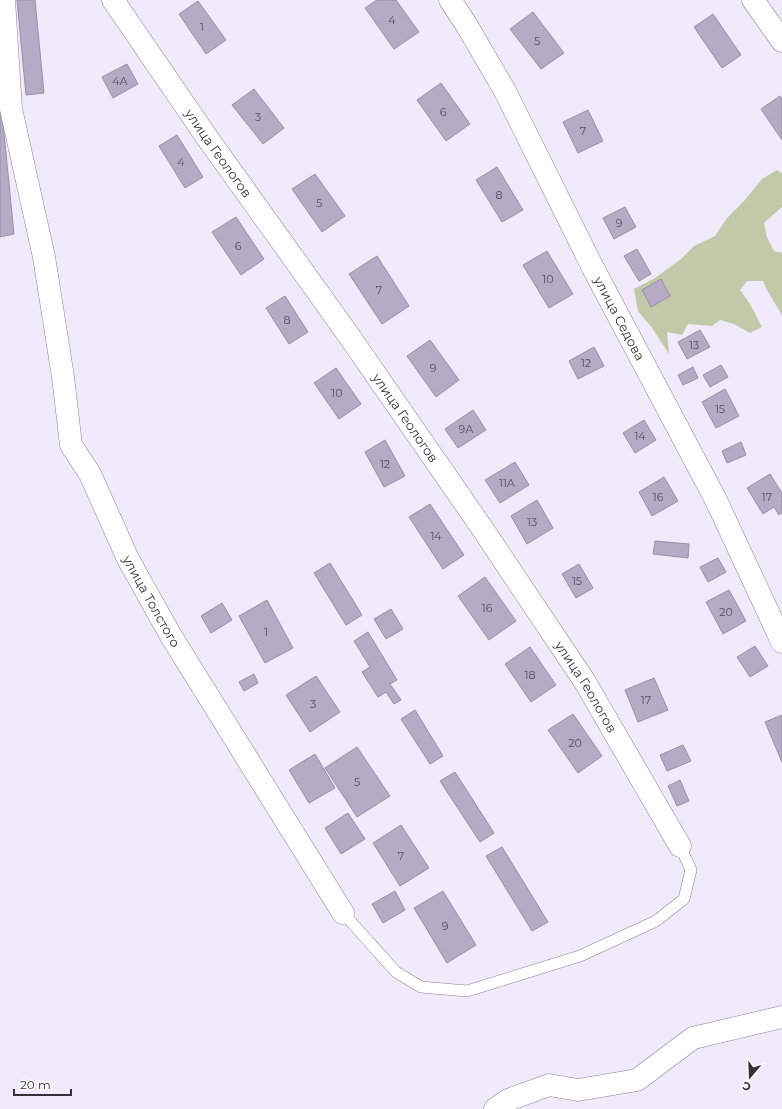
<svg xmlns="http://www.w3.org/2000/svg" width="782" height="1109" font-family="Montserrat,sans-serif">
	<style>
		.green { fill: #c1c9a8 }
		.building { fill: #b5abc5; stroke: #988ea8 }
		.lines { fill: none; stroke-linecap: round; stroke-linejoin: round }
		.service-casing { stroke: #8a8099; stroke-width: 12 }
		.minor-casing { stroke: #8a8099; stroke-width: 23 }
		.service { stroke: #fff; stroke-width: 11 }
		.minor { stroke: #fff; stroke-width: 22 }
		.labels { text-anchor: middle; stroke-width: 3; stroke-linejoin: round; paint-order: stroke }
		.number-label { font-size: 11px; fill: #544f5d }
		.street-label { font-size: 13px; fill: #34303a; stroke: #fbfbfb }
	</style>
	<rect width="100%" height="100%" fill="#f1eafb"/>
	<path class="green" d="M 777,170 L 782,173 L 782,207 L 764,223 L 767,237 L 774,251 L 782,253 L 782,315 L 767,290 L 763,281 L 747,281 L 740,290 L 750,304 L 762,327 L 750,333 L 734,324 L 720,320 L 712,326 L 688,324 L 682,335 L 667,332 L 669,354 L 652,328 L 638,311 L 634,289 L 655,278 L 681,259 L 694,246 L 715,236 L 727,218 L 744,201 L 762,179 Z"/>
	<g class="building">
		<path d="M 17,0 L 35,0 L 44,93 L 26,95 Z"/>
		<path d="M 377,0 L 396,0 L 419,32 L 394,49 L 365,8 Z"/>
		<path d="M 198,1 L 226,40 L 206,54 L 179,14 Z"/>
		<path d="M 533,12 L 564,53 L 541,69 L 510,29 Z"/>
		<path d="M 713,14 L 741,55 L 722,68 L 694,27 Z"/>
		<path d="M 127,64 L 138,84 L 113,98 L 102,77 Z"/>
		<path d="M 441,83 L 470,124 L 446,141 L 417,100 Z"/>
		<path d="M 254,89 L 284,128 L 263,144 L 232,105 Z"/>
		<path d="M 0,93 L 14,234 L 0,237 Z"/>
		<path d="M 780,96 L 782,99 L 782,140 L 761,109 Z"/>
		<path d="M 588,110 L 603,141 L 578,153 L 563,122 Z"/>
		<path d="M 177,135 L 203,177 L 185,188 L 159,146 Z"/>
		<path d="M 497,167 L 523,210 L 502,222 L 476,180 Z"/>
		<path d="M 315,174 L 345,216 L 322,232 L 292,189 Z"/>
		<path d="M 625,207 L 636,227 L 614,239 L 603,218 Z"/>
		<path d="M 236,217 L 264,259 L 241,275 L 212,232 Z"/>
		<path d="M 637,249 L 651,274 L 639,281 L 624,256 Z"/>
		<path d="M 547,251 L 573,294 L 549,308 L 523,265 Z"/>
		<path d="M 377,256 L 409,306 L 382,324 L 349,274 Z"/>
		<path d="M 661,279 L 670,296 L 651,307 L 642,290 Z"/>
		<path d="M 285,296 L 308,332 L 289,344 L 266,308 Z"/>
		<path d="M 700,330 L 710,347 L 687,359 L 678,342 Z"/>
		<path d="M 430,340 L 459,380 L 436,397 L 407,356 Z"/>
		<path d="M 594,347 L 604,366 L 578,379 L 569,361 Z"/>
		<path d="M 721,365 L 728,377 L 710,387 L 703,375 Z"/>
		<path d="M 693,367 L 698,378 L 683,385 L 678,375 Z"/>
		<path d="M 336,368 L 361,404 L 339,419 L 314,383 Z"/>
		<path d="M 725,389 L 739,416 L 716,428 L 702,402 Z"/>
		<path d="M 473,410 L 486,430 L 458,448 L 445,429 Z"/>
		<path d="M 644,420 L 656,440 L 635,453 L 623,433 Z"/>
		<path d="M 385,440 L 405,476 L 384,487 L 365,452 Z"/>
		<path d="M 741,442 L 746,455 L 727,463 L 722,451 Z"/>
		<path d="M 515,462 L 529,485 L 500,503 L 485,480 Z"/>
		<path d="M 770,474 L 782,493 L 782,501 L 781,502 L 782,504 L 782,513 L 779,515 L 774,507 L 763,514 L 747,488 Z"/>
		<path d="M 664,477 L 678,501 L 652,516 L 639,492 Z"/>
		<path d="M 537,500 L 553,528 L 527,544 L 511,516 Z"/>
		<path d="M 430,504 L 464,555 L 443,569 L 409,517 Z"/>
		<path d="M 655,541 L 689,544 L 688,558 L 653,554 Z"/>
		<path d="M 718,558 L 726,572 L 708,582 L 700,567 Z"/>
		<path d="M 330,563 L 362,615 L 346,625 L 314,573 Z"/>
		<path d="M 579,564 L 593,588 L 576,598 L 562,574 Z"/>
		<path d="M 485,577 L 516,621 L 489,640 L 458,596 Z"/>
		<path d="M 729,590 L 746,621 L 723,634 L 706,602 Z"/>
		<path d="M 267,600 L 293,648 L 265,663 L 239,616 Z"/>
		<path d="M 222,603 L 232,620 L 211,633 L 201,616 Z"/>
		<path d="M 391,609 L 403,629 L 386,639 L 374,619 Z"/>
		<path d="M 368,632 L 397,680 L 390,684 L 401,700 L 394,704 L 386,692 L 378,697 L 362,672 L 370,667 L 354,641 Z"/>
		<path d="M 755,646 L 768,666 L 750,677 L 737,657 Z"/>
		<path d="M 530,647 L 556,685 L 531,702 L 505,664 Z"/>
		<path d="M 254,674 L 258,683 L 244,691 L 239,682 Z"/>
		<path d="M 316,676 L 340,712 L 310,732 L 286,695 Z"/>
		<path d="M 654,678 L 668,710 L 638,722 L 625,690 Z"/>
		<path d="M 415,710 L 443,756 L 430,764 L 401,719 Z"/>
		<path d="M 573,714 L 602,756 L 578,773 L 548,730 Z"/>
		<path d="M 782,715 L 782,762 L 765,722 Z"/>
		<path d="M 683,745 L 691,761 L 667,771 L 660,755 Z"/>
		<path d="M 357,747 L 390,796 L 357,817 L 325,768 Z"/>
		<path d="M 315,754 L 335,788 L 309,803 L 289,770 Z"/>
		<path d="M 455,772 L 494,833 L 480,842 L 440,781 Z"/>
		<path d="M 680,780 L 689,801 L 677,806 L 668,786 Z"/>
		<path d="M 348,813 L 365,839 L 341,854 L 325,828 Z"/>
		<path d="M 401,825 L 429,868 L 400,886 L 373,843 Z"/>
		<path d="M 502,847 L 548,922 L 532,931 L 486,856 Z"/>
		<path d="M 395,891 L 405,910 L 383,923 L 372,904 Z"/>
		<path d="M 443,891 L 476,945 L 447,963 L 414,908 Z"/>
	</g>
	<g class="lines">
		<defs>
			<path id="service" d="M 343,913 L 396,972 L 421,987 L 467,991 L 580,956 L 656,921 L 684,899 L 691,870 L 680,846"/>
			<g id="minor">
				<path id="s1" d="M 4,0 L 11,109 L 44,257 L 63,377 L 71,445 L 90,474 L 128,559 L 171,636 L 343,913"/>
				<path id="s2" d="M 113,0 L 206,136 L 347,333 L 482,528 L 585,682 L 680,846"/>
				<path id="s3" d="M 450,0 L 466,24 L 505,91 L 592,266 L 716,500 L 782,642"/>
				<path d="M 753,0 L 782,41"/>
				<path d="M 495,1109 L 508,1100 L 549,1085 L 578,1090 L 637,1080 L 693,1038 L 782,1017"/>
			</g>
		</defs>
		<use href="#service" class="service-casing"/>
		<use href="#minor" class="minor-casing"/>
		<use href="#service" class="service"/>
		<use href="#minor" class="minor"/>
	</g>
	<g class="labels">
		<g class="number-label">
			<text x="392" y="24">4</text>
			<text x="202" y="31">1</text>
			<text x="537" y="45">5</text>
			<text x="120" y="85">4А</text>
			<text x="443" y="116">6</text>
			<text x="258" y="121">3</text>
			<text x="583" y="135">7</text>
			<text x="181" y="166">4</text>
			<text x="499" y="199">8</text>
			<text x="319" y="207">5</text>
			<text x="619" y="227">9</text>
			<text x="238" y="250">6</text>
			<text x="548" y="283">10</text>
			<text x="379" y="294">7</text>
			<text x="287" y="324">8</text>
			<text x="694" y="349">13</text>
			<text x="586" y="367">12</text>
			<text x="433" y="372">9</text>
			<text x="337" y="397">10</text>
			<text x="720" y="413">15</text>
			<text x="466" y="433">9А</text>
			<text x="640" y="440">14</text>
			<text x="385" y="468">12</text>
			<text x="507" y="487">11А</text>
			<text x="658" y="501">16</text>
			<text x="767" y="501">17</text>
			<text x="532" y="526">13</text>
			<text x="436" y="540">14</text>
			<text x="577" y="585">15</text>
			<text x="487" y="612">16</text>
			<text x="726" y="616">20</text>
			<text x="266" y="636">1</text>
			<text x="530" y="679">18</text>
			<text x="646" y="704">17</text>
			<text x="313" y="708">3</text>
			<text x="575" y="747">20</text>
			<text x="357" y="786">5</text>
			<text x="401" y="860">7</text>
			<text x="445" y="930">9</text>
		</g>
		<g class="street-label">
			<text dy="5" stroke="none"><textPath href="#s2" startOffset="186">улица Геологов</textPath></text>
			<text dy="5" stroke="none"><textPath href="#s3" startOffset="361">улица Седова</textPath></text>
			<text dy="5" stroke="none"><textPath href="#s2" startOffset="510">улица Геологов</textPath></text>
			<text dy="5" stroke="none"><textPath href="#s1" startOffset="627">улица Толстого</textPath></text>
			<text dy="5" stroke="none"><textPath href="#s2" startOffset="834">улица Геологов</textPath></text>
		</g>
	</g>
	<g transform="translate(750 1077) rotate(199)" stroke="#fbfbfb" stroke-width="3" paint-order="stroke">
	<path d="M0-3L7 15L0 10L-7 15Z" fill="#34303a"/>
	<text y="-6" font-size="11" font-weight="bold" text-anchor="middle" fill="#34303a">С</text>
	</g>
	<path d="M14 1089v6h57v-6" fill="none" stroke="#34303a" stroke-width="2"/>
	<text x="20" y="1089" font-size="12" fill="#34303a" stroke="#fbfbfb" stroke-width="3" paint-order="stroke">20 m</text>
</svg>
